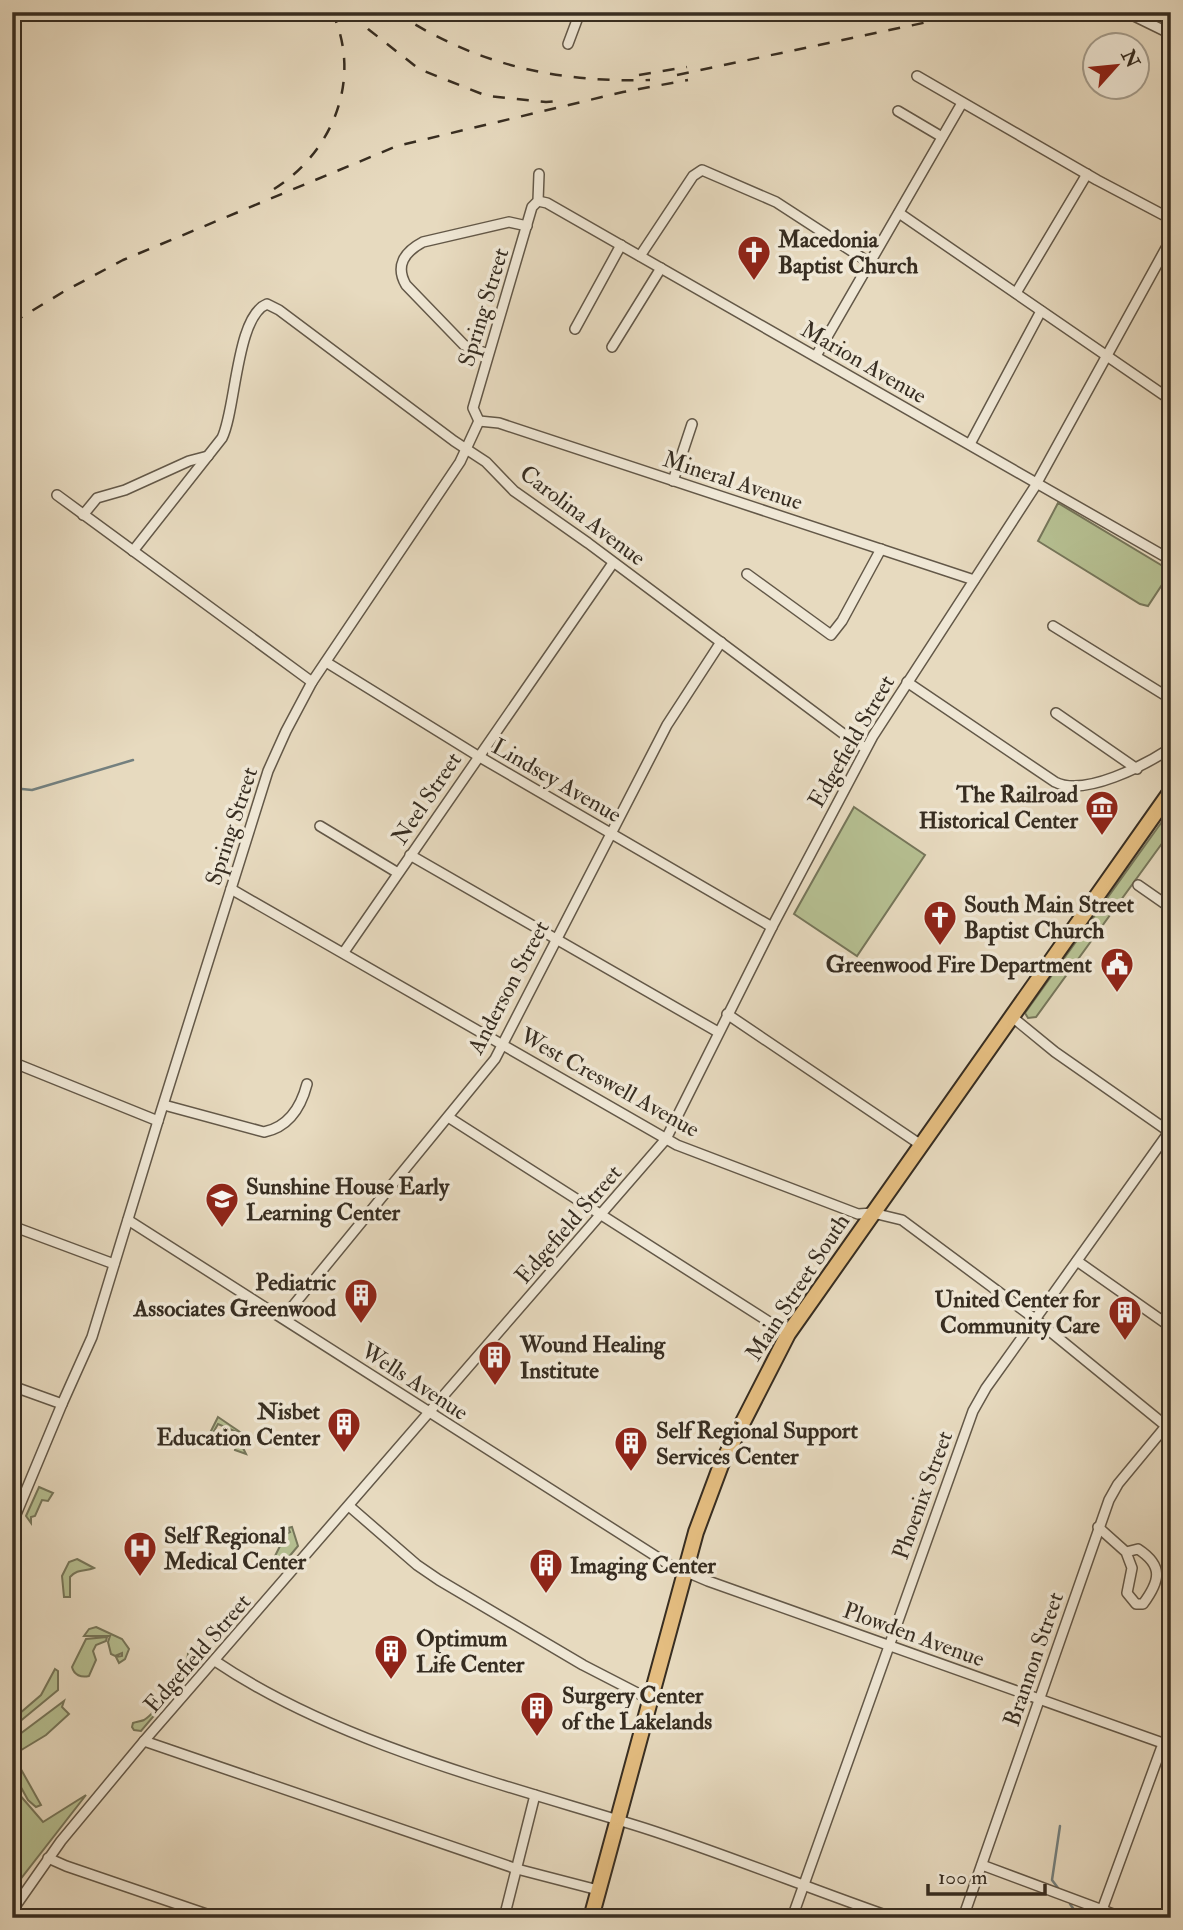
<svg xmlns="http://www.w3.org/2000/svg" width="1183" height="1930" font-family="'IM FELL Double Pica',serif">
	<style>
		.green { fill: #b6c092; stroke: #76765a; stroke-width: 2 }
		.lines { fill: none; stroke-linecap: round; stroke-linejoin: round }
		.stream { stroke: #74807f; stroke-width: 2.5 }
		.minor-casing { stroke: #635848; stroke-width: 12 }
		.primary-casing { stroke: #372d21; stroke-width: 18 }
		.minor { stroke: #efe7d5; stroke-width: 9 }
		.primary { stroke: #e4bd80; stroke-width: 14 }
		.rail { stroke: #372d21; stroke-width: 2.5; stroke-dasharray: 12 12; stroke-linecap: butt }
		.labels { text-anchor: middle; stroke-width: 7; stroke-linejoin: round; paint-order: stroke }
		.poi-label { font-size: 23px; font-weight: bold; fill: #372d21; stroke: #efe7d5; text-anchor: start }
		.street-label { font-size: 23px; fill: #372d21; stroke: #efe7d5 }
	</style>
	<rect width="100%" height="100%" fill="#e7dabf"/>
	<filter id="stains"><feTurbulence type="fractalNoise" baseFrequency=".00286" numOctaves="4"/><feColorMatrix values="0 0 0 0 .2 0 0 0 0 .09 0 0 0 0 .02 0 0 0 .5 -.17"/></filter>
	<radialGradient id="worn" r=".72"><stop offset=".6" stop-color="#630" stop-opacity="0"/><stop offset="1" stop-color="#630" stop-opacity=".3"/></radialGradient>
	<g class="green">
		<path d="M 1058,503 L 1171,571 L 1148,606 L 1140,604 L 1038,541 Z"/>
		<path d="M 854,807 L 925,855 L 857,956 L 794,914 Z"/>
		<path d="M 1171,809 L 1171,831 L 1036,1017 L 1028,1018 L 1025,1013 Z"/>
		<path d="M 218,1417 L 246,1436 L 218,1424 L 213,1433 L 218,1436 L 223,1428 L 222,1434 L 241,1444 L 246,1454 L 235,1450 L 236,1446 L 225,1440 L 223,1444 L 209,1435 Z"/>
		<path d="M 39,1487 L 53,1493 L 48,1501 L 42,1500 L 35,1516 L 31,1517 L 31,1523 L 26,1516 Z"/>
		<path d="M 292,1527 L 298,1546 L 278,1570 L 267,1570 L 265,1562 L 271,1564 L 280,1546 L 284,1544 L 283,1540 L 287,1538 L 286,1534 L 290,1532 L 288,1528 Z"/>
		<path d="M 77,1559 L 94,1568 C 85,1572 78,1568 70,1577 L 70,1597 L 64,1597 L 62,1576 L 69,1562 Z"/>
		<path d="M 96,1627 L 122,1639 L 129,1649 L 125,1659 L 119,1663 L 116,1657 L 122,1656 L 122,1653 L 115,1656 L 111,1654 L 108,1642 L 110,1636 L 84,1636 L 89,1629 Z"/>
		<path d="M 107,1637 L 106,1641 L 96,1645 L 93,1651 L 96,1660 L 89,1676 C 81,1678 74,1675 72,1667 L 86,1639 Z"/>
		<path d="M 195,1647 L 210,1650 L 141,1731 L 134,1730 L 132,1727 L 133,1723 C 135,1722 142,1721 144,1720 C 157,1712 189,1666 188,1652 Z"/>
		<path d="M 55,1669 L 58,1671 L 58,1690 L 12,1728 L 12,1720 L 41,1695 Z"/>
		<path d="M 64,1701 L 62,1707 L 69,1714 L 46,1735 L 13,1755 L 41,1805 L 36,1807 L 28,1800 L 12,1771 L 12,1740 Z"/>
		<path d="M 12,1786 L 43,1822 L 86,1795 L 12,1890 Z"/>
	</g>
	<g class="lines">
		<g class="stream">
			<path d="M 12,788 L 32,790 L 133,760"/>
			<path d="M 1058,1888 L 1052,1880 L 1060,1826"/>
			<path d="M 1070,1904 L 1080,1918"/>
		</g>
		<defs>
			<g id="minor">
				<path d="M 1126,12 L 1171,34"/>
				<path d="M 568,44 L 580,12"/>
				<path d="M 917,76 L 1097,180 L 1171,219"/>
				<path d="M 898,111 L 942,137"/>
				<path d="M 538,201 L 547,203 L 1171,560"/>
				<path d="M 899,213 L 1171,400"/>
				<path d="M 640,256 L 693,176 L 702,170 L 776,202 L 870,263"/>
				<path d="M 1016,293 L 1087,174"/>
				<path d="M 575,329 L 621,245"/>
				<path d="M 612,347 L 661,268"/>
				<path d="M 488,354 L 464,345 L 406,285 C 395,266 404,252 423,242 L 509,222 L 527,226"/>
				<path d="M 816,356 L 962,103"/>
				<path d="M 479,421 L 499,423 L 974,580"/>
				<path d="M 970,444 L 1041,311"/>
				<path d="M 673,481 L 692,424"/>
				<path d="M 57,495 L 312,682"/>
				<path d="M 83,515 L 97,498 L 125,490 L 189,461 L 208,456"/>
				<path d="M 133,551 L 222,438 C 236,410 236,316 267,304 L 279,310 L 454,441 L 486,462 L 514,491 L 588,543 L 853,741 L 866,748"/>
				<path d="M 747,574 L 831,635 L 842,621 L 881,549"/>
				<path d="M 1053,626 L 1171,699"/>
				<path d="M 326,662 L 478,756 L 772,927"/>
				<path d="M 907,682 L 1055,782 C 1085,797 1145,765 1171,748"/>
				<path d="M 1056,713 L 1137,769"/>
				<path d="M 320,826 L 398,873"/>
				<path d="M 410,855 L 718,1032"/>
				<path d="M 1138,885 L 1171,908"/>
				<path d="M 231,889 L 677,1145 L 858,1214 L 873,1213 L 902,1220 L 1035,1319 L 1171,1430"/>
				<path d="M 344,952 L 613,563"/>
				<path d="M 727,1014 L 921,1145"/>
				<path d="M 1011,1016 L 1055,1052 L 1171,1133"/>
				<path d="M 12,1062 L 158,1121"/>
				<path d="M 164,1105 L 264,1132 C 289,1127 301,1107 307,1084"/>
				<path d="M 448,1117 L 788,1334"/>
				<path d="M 128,1220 L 668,1564 L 708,1581 L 1171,1746"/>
				<path d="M 12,1226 L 114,1264"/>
				<path d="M 1077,1261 L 1171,1327"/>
				<path d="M 283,1318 L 495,1059 L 667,725 L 721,642"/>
				<path d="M 12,1386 L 62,1404"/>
				<path d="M 349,1506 L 417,1565 L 439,1580 L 583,1665 L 649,1699"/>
				<path d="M 12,1524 L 62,1404 L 92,1337 L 158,1121 L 268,771 L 286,731 L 312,682 L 460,462 L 479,421 L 473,408 L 532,207 L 538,201 L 539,174"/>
				<path d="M 1098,1527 L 1126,1552 L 1138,1549 C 1164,1566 1160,1581 1143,1604 L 1136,1604 L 1127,1593 L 1132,1568 L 1126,1552"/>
				<path d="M 215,1661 C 338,1744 503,1784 644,1828 C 728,1855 810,1889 894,1918"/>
				<path d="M 144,1741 L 517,1869 L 598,1890"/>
				<path d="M 48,1858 L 66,1866 L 218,1918"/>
				<path d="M 982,1865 L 1124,1918"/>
				<path d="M 1102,1910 L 1161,1749 L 1171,1736"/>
				<path d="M 12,1911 L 61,1841 L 144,1741 L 666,1139 L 772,927 L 873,736 L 1034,488 L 1171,239"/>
				<path d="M 504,1918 L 535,1795"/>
				<path d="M 792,1918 L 973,1411 L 986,1388 L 1171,1129"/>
				<path d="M 963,1918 L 1109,1500 L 1118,1484 L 1166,1426"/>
			</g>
			<path id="primary" d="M 591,1918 L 696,1532 L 721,1465 L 788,1334 L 1171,791"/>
		</defs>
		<use href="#minor" class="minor-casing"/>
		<use href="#primary" class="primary-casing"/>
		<use href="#minor" class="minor"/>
		<use href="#primary" class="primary"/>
		<g class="rail">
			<path d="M 351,12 L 368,29 L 419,69 L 487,96 L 546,102 L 559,101"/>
			<path d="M 395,12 C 474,64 556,83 650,80"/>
			<path d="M 639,75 L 687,67"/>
			<path d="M 677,75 L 975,12"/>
			<path d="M 274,189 C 333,152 363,78 332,12"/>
			<path d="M 12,323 L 63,292 L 123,260 L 397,146 L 623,92 L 688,80"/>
		</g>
	</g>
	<defs>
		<symbol id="church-pin" viewBox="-11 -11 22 30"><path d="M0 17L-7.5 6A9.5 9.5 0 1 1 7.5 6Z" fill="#8f2418" stroke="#efe7d5"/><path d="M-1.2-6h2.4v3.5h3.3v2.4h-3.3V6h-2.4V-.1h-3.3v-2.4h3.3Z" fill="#fff"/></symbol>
		<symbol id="museum-pin" viewBox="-11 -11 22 30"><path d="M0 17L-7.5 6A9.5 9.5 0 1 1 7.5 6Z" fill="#8f2418" stroke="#efe7d5"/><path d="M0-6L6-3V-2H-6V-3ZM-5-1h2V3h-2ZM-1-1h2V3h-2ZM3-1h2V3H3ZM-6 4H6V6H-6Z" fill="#fff"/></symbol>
		<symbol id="civic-pin" viewBox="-11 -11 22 30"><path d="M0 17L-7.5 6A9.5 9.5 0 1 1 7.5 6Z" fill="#8f2418" stroke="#efe7d5"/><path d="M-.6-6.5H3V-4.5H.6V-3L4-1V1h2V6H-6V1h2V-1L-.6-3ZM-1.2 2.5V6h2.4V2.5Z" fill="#fff"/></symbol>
		<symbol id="school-pin" viewBox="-11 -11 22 30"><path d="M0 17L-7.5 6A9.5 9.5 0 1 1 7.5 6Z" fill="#8f2418" stroke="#efe7d5"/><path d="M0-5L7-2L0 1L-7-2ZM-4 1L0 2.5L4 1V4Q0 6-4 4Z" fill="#fff"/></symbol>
		<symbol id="building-pin" viewBox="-11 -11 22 30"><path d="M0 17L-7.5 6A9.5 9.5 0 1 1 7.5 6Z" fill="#8f2418" stroke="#efe7d5"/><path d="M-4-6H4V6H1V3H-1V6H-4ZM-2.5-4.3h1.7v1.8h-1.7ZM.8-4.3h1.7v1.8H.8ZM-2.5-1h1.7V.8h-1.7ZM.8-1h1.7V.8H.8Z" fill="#fff"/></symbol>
		<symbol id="hospital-pin" viewBox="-11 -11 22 30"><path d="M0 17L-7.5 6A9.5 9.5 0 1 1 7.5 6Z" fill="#8f2418" stroke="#efe7d5"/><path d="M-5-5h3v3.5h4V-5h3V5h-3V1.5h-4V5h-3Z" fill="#fff"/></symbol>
	</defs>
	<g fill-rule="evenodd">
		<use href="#church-pin" x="735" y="233" width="38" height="52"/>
		<use href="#museum-pin" x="1083" y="788" width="38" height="52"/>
		<use href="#church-pin" x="921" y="898" width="38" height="52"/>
		<use href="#civic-pin" x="1098" y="945" width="38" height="52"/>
		<use href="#school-pin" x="203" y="1180" width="38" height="52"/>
		<use href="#building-pin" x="342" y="1276" width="38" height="52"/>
		<use href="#building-pin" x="1106" y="1293" width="38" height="52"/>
		<use href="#building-pin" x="476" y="1338" width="38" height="52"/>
		<use href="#building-pin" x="325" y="1405" width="38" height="52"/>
		<use href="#building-pin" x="612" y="1424" width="38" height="52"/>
		<use href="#hospital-pin" x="121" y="1529" width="38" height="52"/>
		<use href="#building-pin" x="527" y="1546" width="38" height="52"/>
		<use href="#building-pin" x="372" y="1632" width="38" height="52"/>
		<use href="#building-pin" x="518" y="1689" width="38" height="52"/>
	</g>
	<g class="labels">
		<g class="poi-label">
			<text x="778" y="247">Macedonia<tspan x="778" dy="26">Baptist Church</tspan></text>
			<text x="1078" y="802" text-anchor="end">The Railroad<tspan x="1078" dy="26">Historical Center</tspan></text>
			<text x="964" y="912">South Main Street<tspan x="964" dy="26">Baptist Church</tspan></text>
			<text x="1092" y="972" text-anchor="end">Greenwood Fire Department</text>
			<text x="246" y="1194">Sunshine House Early<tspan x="246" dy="26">Learning Center</tspan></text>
			<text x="336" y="1290" text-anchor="end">Pediatric<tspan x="336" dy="26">Associates Greenwood</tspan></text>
			<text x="1100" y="1307" text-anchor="end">United Center for<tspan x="1100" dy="26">Community Care</tspan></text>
			<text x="520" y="1352">Wound Healing<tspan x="520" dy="26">Institute</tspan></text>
			<text x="320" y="1419" text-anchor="end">Nisbet<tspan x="320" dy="26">Education Center</tspan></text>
			<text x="656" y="1438">Self Regional Support<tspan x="656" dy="26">Services Center</tspan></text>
			<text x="164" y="1543">Self Regional<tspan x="164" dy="26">Medical Center</tspan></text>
			<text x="570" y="1573">Imaging Center</text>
			<text x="416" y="1646">Optimum<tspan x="416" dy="26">Life Center</tspan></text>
			<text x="562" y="1703">Surgery Center<tspan x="562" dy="26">of the Lakelands</tspan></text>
		</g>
		<g class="street-label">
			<text transform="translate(483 307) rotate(-73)" y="8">Spring Street</text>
			<text transform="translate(864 362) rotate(30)" y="8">Marion Avenue</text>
			<text transform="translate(733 480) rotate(18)" y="8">Mineral Avenue</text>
			<text transform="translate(583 515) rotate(37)" y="8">Carolina Avenue</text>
			<text transform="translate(851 741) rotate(-60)" y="8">Edgefield Street</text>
			<text transform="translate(557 780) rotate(30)" y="8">Lindsey Avenue</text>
			<text transform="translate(426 798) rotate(-56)" y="8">Neel Street</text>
			<text transform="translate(231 826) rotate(-72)" y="8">Spring Street</text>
			<text transform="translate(508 987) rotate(-62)" y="8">Anderson Street</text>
			<text transform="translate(610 1082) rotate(29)" y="8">West Creswell Avenue</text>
			<text transform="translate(568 1224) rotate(-49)" y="8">Edgefield Street</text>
			<text transform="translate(797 1287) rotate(-57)" y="8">Main Street South</text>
			<text transform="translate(415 1381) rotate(33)" y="8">Wells Avenue</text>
			<text transform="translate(922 1495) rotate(-70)" y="8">Phoenix Street</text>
			<text transform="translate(914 1634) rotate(20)" y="8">Plowden Avenue</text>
			<text transform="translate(197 1653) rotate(-49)" y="8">Edgefield Street</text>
			<text transform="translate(1033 1659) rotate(-71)" y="8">Brannon Street</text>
		</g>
	</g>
	<rect width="1183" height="1930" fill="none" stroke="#e7dabf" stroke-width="42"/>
	<rect x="14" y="14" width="1155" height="1902" fill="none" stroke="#372d21" stroke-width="3.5"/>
	<rect x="21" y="21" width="1141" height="1888" fill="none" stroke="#372d21" stroke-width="2"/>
	<g transform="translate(1116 66) rotate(63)"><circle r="33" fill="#efe7d5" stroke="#a59d8d" stroke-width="2"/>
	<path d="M0-5L12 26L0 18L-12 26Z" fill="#8f2418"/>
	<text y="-10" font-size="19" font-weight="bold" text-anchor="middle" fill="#372d21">N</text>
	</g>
	<path d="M928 1884v10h117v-10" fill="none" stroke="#372d21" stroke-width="3.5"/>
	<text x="938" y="1884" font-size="21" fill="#372d21" stroke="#efe7d5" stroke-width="5" paint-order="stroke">100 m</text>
	<rect width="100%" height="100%" filter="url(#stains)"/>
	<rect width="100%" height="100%" fill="url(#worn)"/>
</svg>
